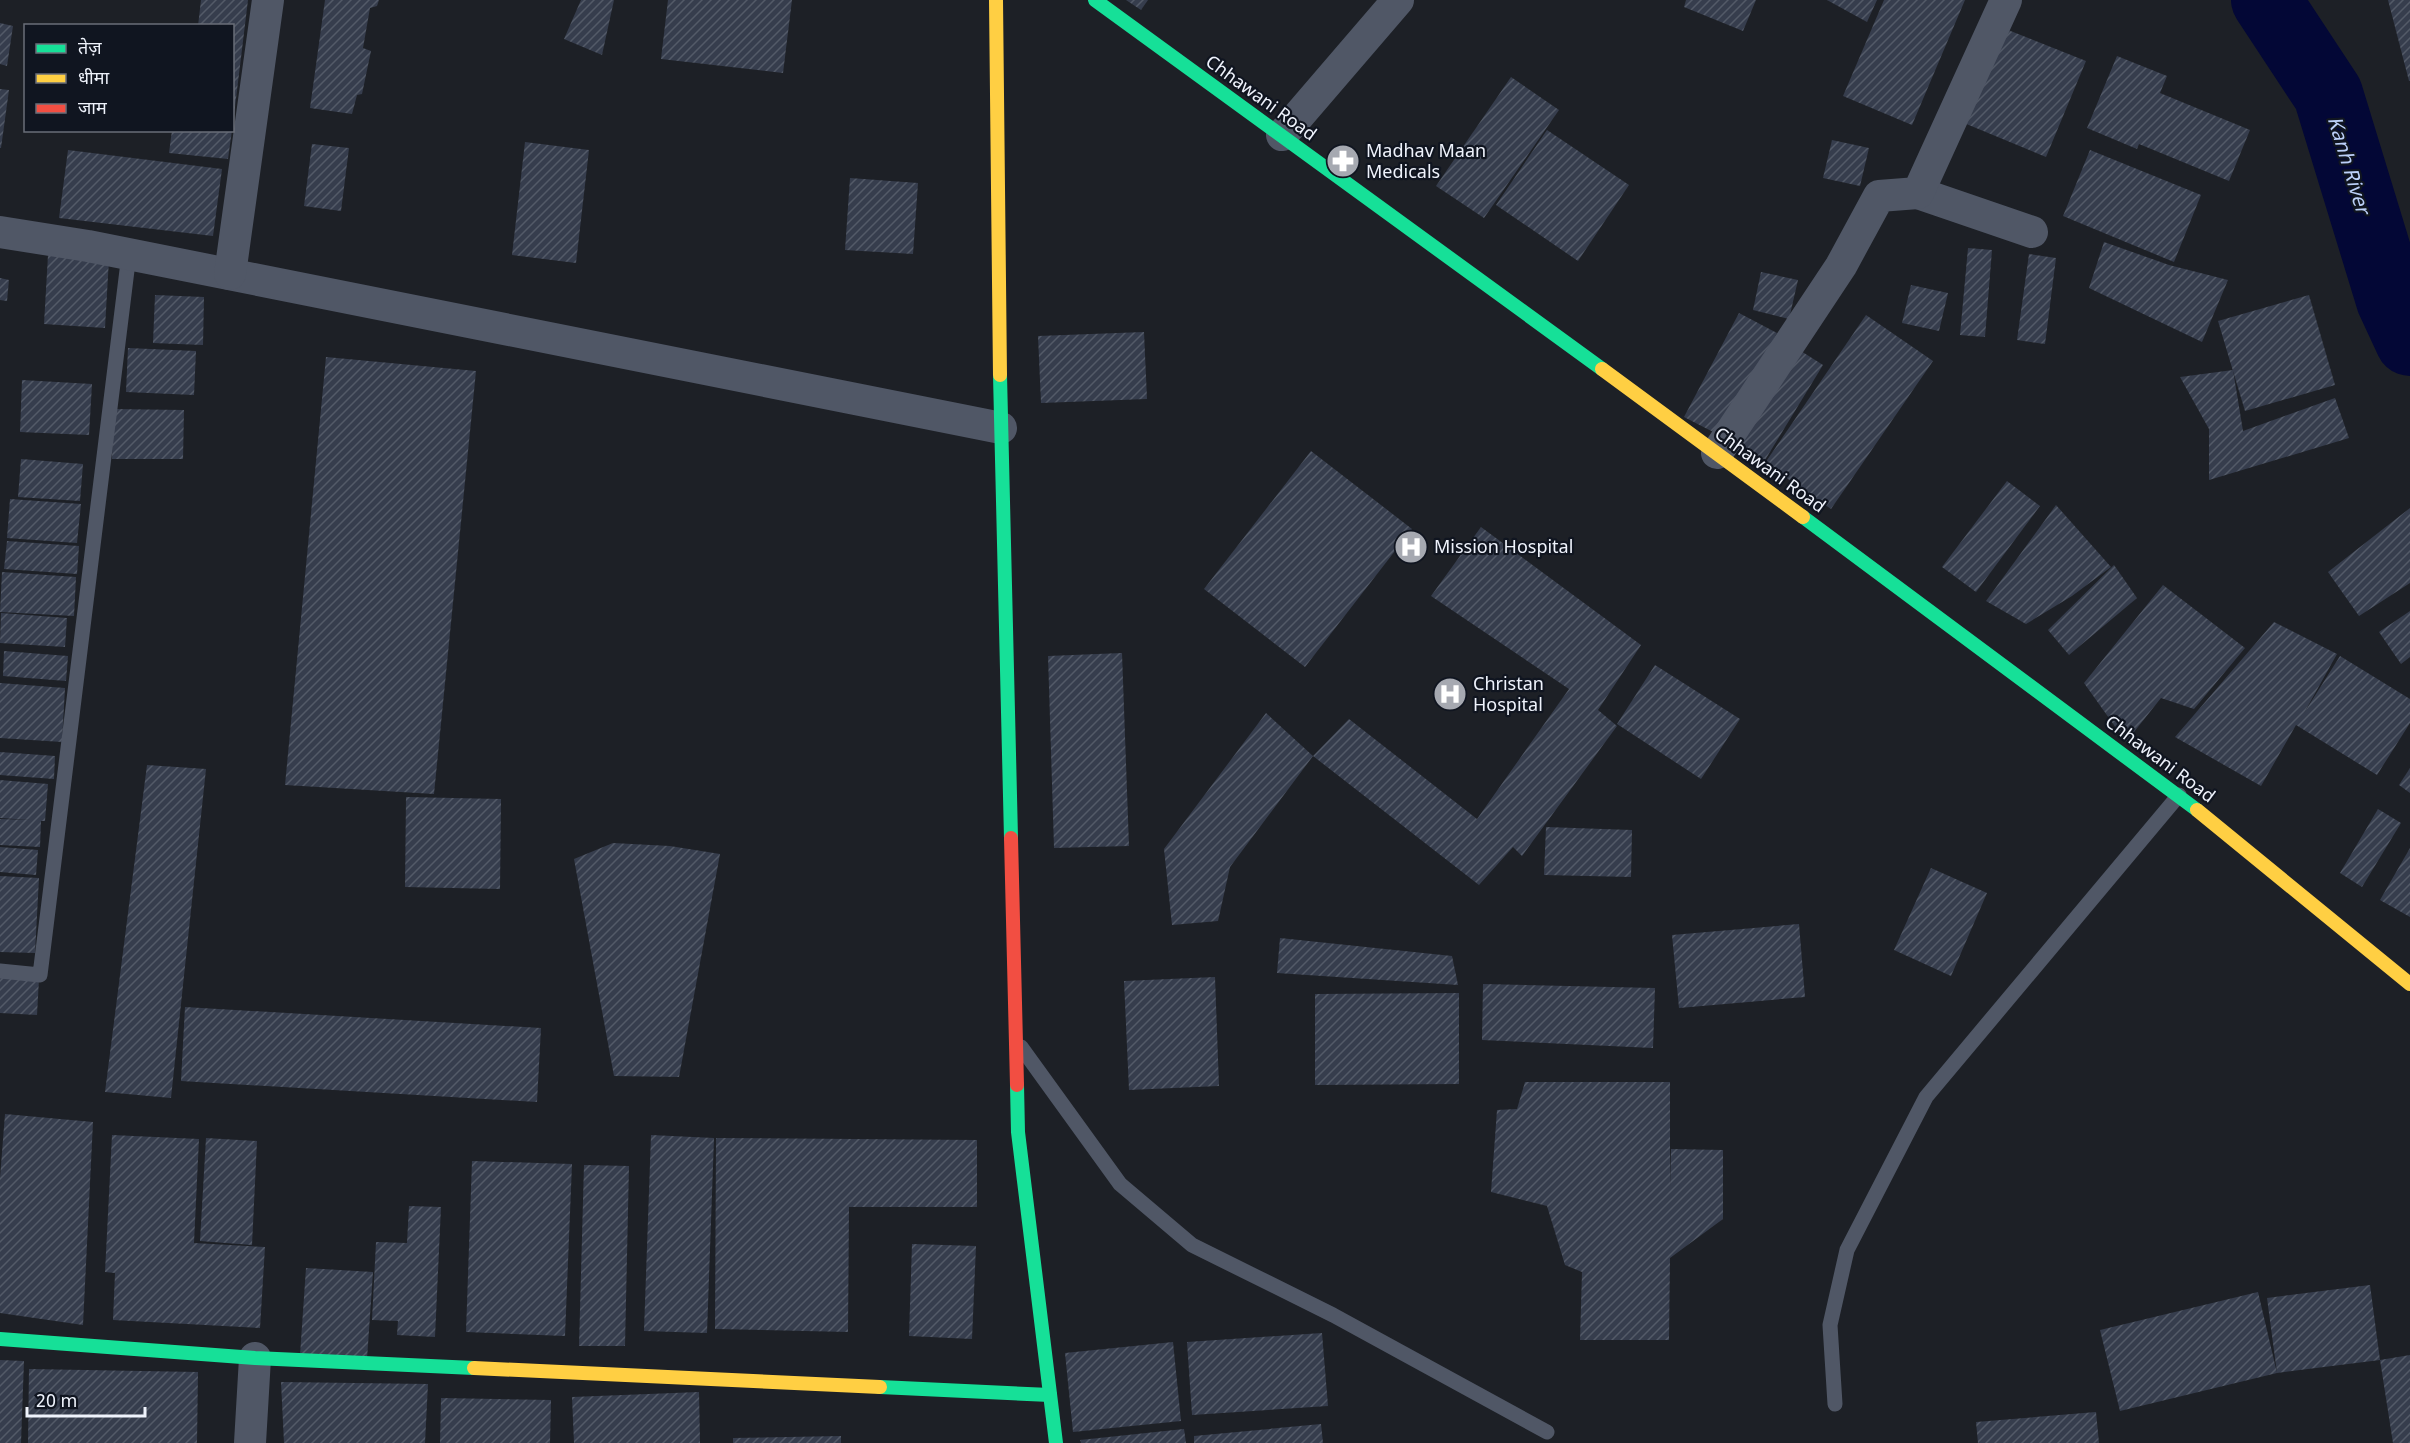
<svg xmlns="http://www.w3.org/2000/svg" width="2410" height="1443" font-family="Georgia,'Noto Sans Devanagari',serif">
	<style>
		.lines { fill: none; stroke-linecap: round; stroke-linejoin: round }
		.river { stroke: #030736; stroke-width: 70 }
		.building { fill: url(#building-hatch) }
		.lane { stroke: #505766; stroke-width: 15 }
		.street { stroke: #505766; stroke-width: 32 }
		.fast { stroke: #16e098; stroke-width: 14 }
		.slow { stroke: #ffcf43; stroke-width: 14 }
		.jam { stroke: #f24e42; stroke-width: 14 }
		.labels { text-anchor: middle; stroke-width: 4.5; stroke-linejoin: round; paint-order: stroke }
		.street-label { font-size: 18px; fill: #eff3fc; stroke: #101520 }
		.poi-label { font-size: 18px; fill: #eff3fc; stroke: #101520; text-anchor: start }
		.water-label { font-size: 20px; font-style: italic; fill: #bcd0f9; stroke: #101520 }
	</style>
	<defs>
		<pattern id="building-hatch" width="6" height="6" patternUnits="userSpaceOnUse" patternTransform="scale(1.5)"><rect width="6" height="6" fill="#363d4d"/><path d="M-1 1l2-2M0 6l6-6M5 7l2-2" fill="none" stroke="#535a68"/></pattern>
	</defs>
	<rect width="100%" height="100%" fill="#1d2026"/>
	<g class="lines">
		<path class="river" d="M 2266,0 L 2328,94 L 2391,300 L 2410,341"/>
	</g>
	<g class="building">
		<path d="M 201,0 L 248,0 L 234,115 L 232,26 L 198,26 Z"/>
		<path d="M 325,0 L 379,0 L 377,6 L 370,8 L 363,48 L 371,51 L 362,94 L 357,95 L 352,114 L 310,108 Z"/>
		<path d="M 581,0 L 614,0 L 602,55 L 564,39 Z"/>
		<path d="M 668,0 L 792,0 L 783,73 L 661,59 Z"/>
		<path d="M 1126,0 L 1148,0 L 1141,10 Z"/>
		<path d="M 1686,0 L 1756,0 L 1743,31 L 1684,7 Z"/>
		<path d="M 1827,0 L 1877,0 L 1867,22 Z"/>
		<path d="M 1884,0 L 1965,0 L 1912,125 L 1843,96 Z"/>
		<path d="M 2388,0 L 2410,0 L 2410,81 L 2409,81 Z"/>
		<path d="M 0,23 L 13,26 L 7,66 L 0,64 Z"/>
		<path d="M 2003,28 L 2086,61 L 2046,157 L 1964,123 Z"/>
		<path d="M 2117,56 L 2167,76 L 2160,93 L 2250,130 L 2229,181 L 2139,144 L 2137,149 L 2087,128 Z"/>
		<path d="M 1511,77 L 1559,110 L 1484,218 L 1436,186 Z"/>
		<path d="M 0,89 L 9,90 L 1,148 L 0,148 Z"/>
		<path d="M 172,130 L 232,130 L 228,159 L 169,153 Z"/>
		<path d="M 1547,130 L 1629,185 L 1578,261 L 1496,205 Z"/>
		<path d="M 1832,140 L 1869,148 L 1860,186 L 1823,178 Z"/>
		<path d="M 525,142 L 589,150 L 576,263 L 512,255 Z"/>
		<path d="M 312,144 L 349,148 L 341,211 L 304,206 Z"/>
		<path d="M 68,150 L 222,169 L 213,236 L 59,218 Z"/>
		<path d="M 2090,150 L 2201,195 L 2174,262 L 2063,216 Z"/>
		<path d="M 850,178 L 918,183 L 913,254 L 845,250 Z"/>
		<path d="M 2104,242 L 2169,265 L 2228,280 L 2202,342 L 2089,288 Z"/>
		<path d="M 1968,248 L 1992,250 L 1985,337 L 1960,335 Z"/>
		<path d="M 2029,254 L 2056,258 L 2045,344 L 2017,340 Z"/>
		<path d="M 48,255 L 109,259 L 105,328 L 44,324 Z"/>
		<path d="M 1761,272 L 1798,280 L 1789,319 L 1753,310 Z"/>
		<path d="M 0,278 L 9,280 L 7,301 L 0,300 Z"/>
		<path d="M 1911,285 L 1948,293 L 1939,331 L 1902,323 Z"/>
		<path d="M 155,295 L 204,297 L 203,345 L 153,343 Z"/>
		<path d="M 2309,295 L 2335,385 L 2245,411 L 2218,321 Z"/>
		<path d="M 1739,313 L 1777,333 L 1723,437 L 1684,417 Z"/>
		<path d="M 1866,315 L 1933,361 L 1831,509 L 1765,463 Z"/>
		<path d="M 1144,332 L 1147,399 L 1041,403 L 1038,336 Z"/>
		<path d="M 1793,346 L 1823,365 L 1762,465 L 1732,446 Z"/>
		<path d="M 128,348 L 196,351 L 194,395 L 126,392 Z"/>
		<path d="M 326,357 L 476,371 L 434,794 L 285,785 Z"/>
		<path d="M 2233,370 L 2243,431 L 2335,398 L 2349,438 L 2209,480 L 2209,429 L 2180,377 Z"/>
		<path d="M 22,380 L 92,384 L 89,435 L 20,432 Z"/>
		<path d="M 113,409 L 184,410 L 183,459 L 112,459 Z"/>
		<path d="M 1311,451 L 1412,529 L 1305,667 L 1204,589 Z"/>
		<path d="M 21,459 L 83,464 L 80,501 L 18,497 Z"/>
		<path d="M 2007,481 L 2040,506 L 1976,592 L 1942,567 Z"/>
		<path d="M 10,499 L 81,504 L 77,543 L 7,538 Z"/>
		<path d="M 2056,505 L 2111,567 L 2072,596 L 2026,624 L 1986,601 Z"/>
		<path d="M 2410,508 L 2410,583 L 2359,616 L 2328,572 Z"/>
		<path d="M 1481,527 L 1641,645 L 1598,710 L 1617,726 L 1522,856 L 1513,847 L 1479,885 L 1313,756 L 1230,867 L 1218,921 L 1172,925 L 1164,849 L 1266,713 L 1313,756 L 1349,719 L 1477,819 L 1569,689 L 1431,596 Z"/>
		<path d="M 7,541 L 79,546 L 77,574 L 4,569 Z"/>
		<path d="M 2114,565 L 2137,598 L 2069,655 L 2048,630 Z"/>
		<path d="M 2,572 L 76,577 L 74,616 L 0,612 Z"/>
		<path d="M 2163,585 L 2245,648 L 2194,709 L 2161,698 L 2126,742 L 2084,683 Z"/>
		<path d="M 2410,611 L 2410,657 L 2401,664 L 2379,632 Z"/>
		<path d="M 1,613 L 67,618 L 65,647 L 0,643 Z"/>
		<path d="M 2274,622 L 2337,654 L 2304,713 L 2340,656 L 2410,699 L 2410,723 L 2377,775 L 2296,725 L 2261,786 L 2175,737 Z"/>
		<path d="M 4,651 L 68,656 L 66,681 L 3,676 Z"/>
		<path d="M 1122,653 L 1129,846 L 1054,848 L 1048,656 Z"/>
		<path d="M 1655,665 L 1740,719 L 1701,779 L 1617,724 Z"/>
		<path d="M 0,683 L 65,688 L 62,742 L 0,738 Z"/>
		<path d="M 0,752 L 55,756 L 54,779 L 0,775 Z"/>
		<path d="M 147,765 L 206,769 L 171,1098 L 105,1092 Z"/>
		<path d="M 2410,768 L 2410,793 L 2399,785 Z"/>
		<path d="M 0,780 L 48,784 L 45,821 L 41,821 L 40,847 L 0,845 L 0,819 L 31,820 L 0,818 Z"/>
		<path d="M 406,797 L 501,799 L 500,889 L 405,887 Z"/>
		<path d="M 2378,809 L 2401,823 L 2362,887 L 2340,873 Z"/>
		<path d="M 1546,827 L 1632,830 L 1631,877 L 1544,875 Z"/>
		<path d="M 613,843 L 670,846 L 720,854 L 679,1077 L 614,1076 L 574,859 Z"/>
		<path d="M 0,847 L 38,850 L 36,875 L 0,872 Z"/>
		<path d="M 2410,848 L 2410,917 L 2380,900 Z"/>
		<path d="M 1931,868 L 1987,893 L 1951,976 L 1894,950 Z"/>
		<path d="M 0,876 L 39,878 L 35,953 L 0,952 Z"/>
		<path d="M 1799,924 L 1805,997 L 1679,1008 L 1672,935 Z"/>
		<path d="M 1280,938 L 1452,956 L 1458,985 L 1277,973 Z"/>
		<path d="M 0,977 L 39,979 L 37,1015 L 0,1013 Z"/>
		<path d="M 1215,977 L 1219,1086 L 1129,1090 L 1124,981 Z"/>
		<path d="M 1483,984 L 1655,988 L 1653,1048 L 1482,1040 Z"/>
		<path d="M 1459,993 L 1459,1084 L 1315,1085 L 1315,994 Z"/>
		<path d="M 185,1007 L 541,1028 L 537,1102 L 181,1081 Z"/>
		<path d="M 1525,1082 L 1670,1082 L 1670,1187 L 1671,1149 L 1723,1150 L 1723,1219 L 1670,1258 L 1669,1340 L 1580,1340 L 1582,1272 L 1565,1265 L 1547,1206 L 1491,1192 L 1497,1110 L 1517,1109 Z"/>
		<path d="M 5,1114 L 93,1122 L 83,1325 L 0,1313 L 0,1178 Z"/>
		<path d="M 112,1135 L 199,1139 L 194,1243 L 265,1247 L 260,1328 L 113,1320 L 115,1273 L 105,1272 Z"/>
		<path d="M 651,1135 L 714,1138 L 707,1333 L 644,1331 Z"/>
		<path d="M 206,1138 L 257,1141 L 252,1245 L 200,1241 Z"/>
		<path d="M 716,1138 L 977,1140 L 977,1207 L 849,1207 L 848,1332 L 715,1329 Z"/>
		<path d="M 472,1161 L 572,1164 L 565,1336 L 466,1332 Z"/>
		<path d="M 584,1165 L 629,1166 L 625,1346 L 579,1346 Z"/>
		<path d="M 409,1206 L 441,1207 L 435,1337 L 397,1335 L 398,1321 L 372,1320 L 376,1242 L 407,1243 Z"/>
		<path d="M 912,1244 L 976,1246 L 972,1339 L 909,1336 Z"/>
		<path d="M 306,1268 L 373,1272 L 367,1359 L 300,1355 Z"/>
		<path d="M 2370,1285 L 2380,1360 L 2277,1373 L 2120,1411 L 2100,1330 L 2258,1292 L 2277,1373 L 2267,1298 Z"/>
		<path d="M 1322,1333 L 1328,1406 L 1192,1415 L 1187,1342 Z"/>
		<path d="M 1173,1342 L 1181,1421 L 1073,1432 L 1065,1353 Z"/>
		<path d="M 2410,1355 L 2410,1443 L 2393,1443 L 2380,1360 Z"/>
		<path d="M 0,1360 L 24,1361 L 21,1443 L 0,1443 Z"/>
		<path d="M 29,1369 L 198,1372 L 197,1443 L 28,1443 Z"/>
		<path d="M 281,1382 L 428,1384 L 425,1443 L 284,1443 Z"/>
		<path d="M 699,1392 L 700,1443 L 574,1443 L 572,1397 Z"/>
		<path d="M 441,1398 L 551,1400 L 550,1443 L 440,1443 Z"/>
		<path d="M 2096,1412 L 2099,1443 L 1978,1443 L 1976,1422 Z"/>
		<path d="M 1321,1424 L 1323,1443 L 1194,1443 L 1194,1436 Z"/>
		<path d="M 1184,1429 L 1186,1443 L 1081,1443 L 1080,1440 Z"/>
		<path d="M 841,1436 L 841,1443 L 733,1443 L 733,1438 Z"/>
	</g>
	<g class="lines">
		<g class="lane">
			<path d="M 0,971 L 40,975 L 129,254"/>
			<path d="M 1021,1047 L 1120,1184 L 1192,1245 L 1333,1315 L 1547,1432"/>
			<path d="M 1835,1404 L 1830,1325 L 1847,1250 L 1926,1097 L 2179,795"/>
		</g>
		<g class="street">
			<path d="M 1282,135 L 1398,0"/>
			<path d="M 1918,193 L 2032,232"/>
			<path d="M 0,232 L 88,246 L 1001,428"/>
			<path d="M 230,274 L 268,0"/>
			<path d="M 1717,453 L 1841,266 L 1879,196 L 1918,193 L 2006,0"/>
			<path d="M 250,1443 L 255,1358"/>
		</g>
		<g class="fast">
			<path d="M 1095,0 L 1602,369"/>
			<path d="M 1000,375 L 1011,838"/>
			<path d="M 1803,517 L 2197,810"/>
			<path d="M 1017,1085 L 1018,1132 L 1056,1443"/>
			<path d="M 0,1339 L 255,1358 L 474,1368"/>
			<path d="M 880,1387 L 1050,1395"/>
		</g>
		<g class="slow">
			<path d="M 996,0 L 1000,375"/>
			<path d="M 1602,369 L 1803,517"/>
			<path d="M 2197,810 L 2410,984"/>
			<path d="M 474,1368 L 880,1387"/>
		</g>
		<path class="jam" d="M 1011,838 L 1017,1085"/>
	</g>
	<defs>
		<symbol id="pharmacy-disc" viewBox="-11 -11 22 22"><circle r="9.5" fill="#a6a9b1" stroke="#101520"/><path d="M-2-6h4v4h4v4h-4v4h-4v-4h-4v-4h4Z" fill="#fff"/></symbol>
		<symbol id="hospital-disc" viewBox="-11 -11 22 22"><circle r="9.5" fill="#a6a9b1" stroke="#101520"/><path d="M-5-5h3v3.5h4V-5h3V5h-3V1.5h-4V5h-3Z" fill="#fff"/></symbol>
	</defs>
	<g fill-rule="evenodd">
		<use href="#pharmacy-disc" x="1324" y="142" width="38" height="38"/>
		<use href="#hospital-disc" x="1392" y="528" width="38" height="38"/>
		<use href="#hospital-disc" x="1431" y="675" width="38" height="38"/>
	</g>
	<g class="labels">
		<g class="street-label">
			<text transform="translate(1261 98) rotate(36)" y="6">Chhawani Road</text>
			<text transform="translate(1770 470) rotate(36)" y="6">Chhawani Road</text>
			<text transform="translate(2160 759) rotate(37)" y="6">Chhawani Road</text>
		</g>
		<g class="poi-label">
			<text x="1366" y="157">Madhav Maan<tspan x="1366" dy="21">Medicals</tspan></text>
			<text x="1434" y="553">Mission Hospital</text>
			<text x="1473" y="690">Christan<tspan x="1473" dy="21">Hospital</tspan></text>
		</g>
		<g class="water-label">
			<text transform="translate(2349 165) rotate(73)" y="7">Kanh River</text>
		</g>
	</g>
	<rect x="24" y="24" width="210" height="108" fill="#101520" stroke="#696e78" stroke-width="1.5"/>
	<rect x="36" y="44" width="30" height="9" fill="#16e098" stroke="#696e78" stroke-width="1.5"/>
	<text x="78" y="54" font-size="18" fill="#eff3fc">तेज़</text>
	<rect x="36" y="74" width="30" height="9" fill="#ffcf43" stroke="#696e78" stroke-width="1.5"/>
	<text x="78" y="84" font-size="18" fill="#eff3fc">धीमा</text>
	<rect x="36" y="104" width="30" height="9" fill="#f24e42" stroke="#696e78" stroke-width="1.5"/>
	<text x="78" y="114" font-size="18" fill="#eff3fc">जाम</text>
	<path d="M27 1407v9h118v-9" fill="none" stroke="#eff3fc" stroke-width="3"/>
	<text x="36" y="1407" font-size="18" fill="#eff3fc" stroke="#101520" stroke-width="4.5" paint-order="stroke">20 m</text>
</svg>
